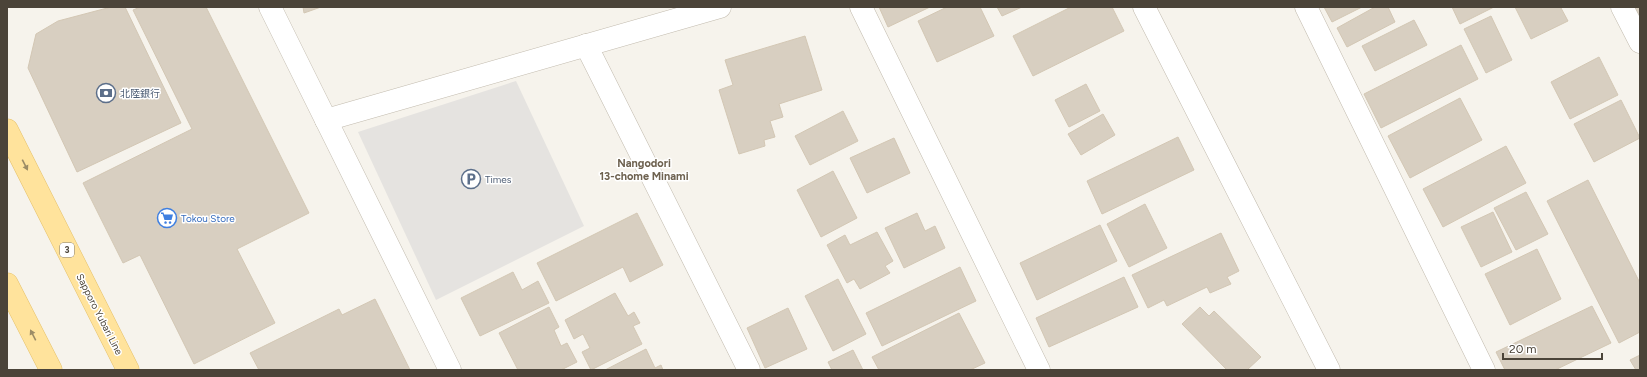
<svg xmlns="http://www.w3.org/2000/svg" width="1647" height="377" font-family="Figtree,'Noto Sans JP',sans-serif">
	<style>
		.parking { fill: #e5e3e0 }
		.building { fill: #d8cfc1; stroke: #d3c7b4 }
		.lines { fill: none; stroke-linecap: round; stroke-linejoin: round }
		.minor-casing { stroke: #c2bbae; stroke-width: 23 }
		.major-casing { stroke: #e6c16a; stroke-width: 23 }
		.minor { stroke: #fff; stroke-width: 22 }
		.major { stroke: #ffe39c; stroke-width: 22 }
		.oneway { fill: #9c8c66 }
		.labels { text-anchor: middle; stroke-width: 3; stroke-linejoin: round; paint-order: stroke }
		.shield { fill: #fff; stroke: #817c74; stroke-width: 1 }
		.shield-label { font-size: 9px; font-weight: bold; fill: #4b4439 }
		.service-label { font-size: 10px; fill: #4e5e75; stroke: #fff; text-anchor: start }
		.shop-label { font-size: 10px; fill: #366cbe; stroke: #fff; text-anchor: start }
		.street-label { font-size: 10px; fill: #4b4439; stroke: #fff }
		.neighbourhood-label { font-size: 11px; font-weight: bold; fill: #6e6250; stroke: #fff }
	</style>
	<rect width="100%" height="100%" fill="#f6f3ec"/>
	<path class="parking" d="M 516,81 L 584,226 L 436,300 L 358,132 Z"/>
	<g class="building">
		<path d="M 111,7 L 125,7 L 181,123 L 77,172 L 28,68 L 36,34 L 58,21 Z"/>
		<path d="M 140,7 L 206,7 L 309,213 L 237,249 L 275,323 L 194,364 L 140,255 L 123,263 L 83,183 L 192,129 L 133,10 Z"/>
		<path d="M 303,7 L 321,7 L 304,13 Z"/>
		<path d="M 879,7 L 930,7 L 888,27 Z"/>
		<path d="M 947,7 L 980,7 L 994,36 L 937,62 L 918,21 Z"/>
		<path d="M 997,7 L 1022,7 L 1002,16 Z"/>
		<path d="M 1071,7 L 1112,7 L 1124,31 L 1033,76 L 1013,36 Z"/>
		<path d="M 1324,7 L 1362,7 L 1332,22 Z"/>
		<path d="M 1375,7 L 1388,7 L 1395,22 L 1347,47 L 1337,28 Z"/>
		<path d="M 1452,7 L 1494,7 L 1460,24 Z"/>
		<path d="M 1515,7 L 1563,7 L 1561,8 L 1568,21 L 1531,39 Z"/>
		<path d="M 1634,7 L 1640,7 L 1640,18 Z"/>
		<path d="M 1491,16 L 1512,60 L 1486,73 L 1464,29 Z"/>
		<path d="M 1414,20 L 1427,45 L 1375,71 L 1362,46 Z"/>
		<path d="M 805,36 L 822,90 L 779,104 L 783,117 L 770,121 L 775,137 L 764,140 L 765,146 L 739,154 L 719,90 L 733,85 L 725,60 Z"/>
		<path d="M 1461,45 L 1478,79 L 1381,128 L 1364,94 Z"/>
		<path d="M 1599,57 L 1618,95 L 1570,119 L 1551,82 Z"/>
		<path d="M 1086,84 L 1100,111 L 1069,127 L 1055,100 Z"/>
		<path d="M 1460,98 L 1482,140 L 1410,178 L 1388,136 Z"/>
		<path d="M 1621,100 L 1640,138 L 1594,162 L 1574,124 Z"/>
		<path d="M 843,111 L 858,141 L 810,165 L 795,136 Z"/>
		<path d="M 1103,114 L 1115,135 L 1081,155 L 1068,134 Z"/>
		<path d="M 1178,137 L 1194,170 L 1102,214 L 1087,181 Z"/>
		<path d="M 894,138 L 910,173 L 867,193 L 850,158 Z"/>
		<path d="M 1506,146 L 1526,183 L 1443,227 L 1423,189 Z"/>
		<path d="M 833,171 L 857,218 L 821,237 L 797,190 Z"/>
		<path d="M 1588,180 L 1640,283 L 1640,332 L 1619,343 L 1547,201 Z"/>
		<path d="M 1526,192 L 1548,234 L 1516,250 L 1494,208 Z"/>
		<path d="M 1145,204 L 1167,248 L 1129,267 L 1107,224 Z"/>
		<path d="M 1493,212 L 1512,252 L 1481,267 L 1461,227 Z"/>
		<path d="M 637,213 L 663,265 L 630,282 L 623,267 L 556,301 L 537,263 Z"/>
		<path d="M 917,213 L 925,231 L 935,226 L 945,248 L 904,268 L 885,228 Z"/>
		<path d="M 1100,225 L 1117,261 L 1037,300 L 1020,263 Z"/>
		<path d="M 877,232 L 893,261 L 885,266 L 890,273 L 860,289 L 854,279 L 847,283 L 827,245 L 845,235 L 850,245 Z"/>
		<path d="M 1221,233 L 1239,271 L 1227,277 L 1231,284 L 1210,293 L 1207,287 L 1167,306 L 1164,300 L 1148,308 L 1132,275 Z"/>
		<path d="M 1537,249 L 1561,299 L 1510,325 L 1485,274 Z"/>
		<path d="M 960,267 L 976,301 L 882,346 L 866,313 Z"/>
		<path d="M 513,272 L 522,290 L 538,281 L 549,303 L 480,336 L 461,298 Z"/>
		<path d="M 1124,277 L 1138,307 L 1049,347 L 1036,318 Z"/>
		<path d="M 838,279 L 866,334 L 833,351 L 805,296 Z"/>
		<path d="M 615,293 L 628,316 L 634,312 L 640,323 L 633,326 L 642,344 L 591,370 L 582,352 L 590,348 L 583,334 L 574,339 L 565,320 Z"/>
		<path d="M 375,299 L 410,370 L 259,370 L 250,353 L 339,309 L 342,315 Z"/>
		<path d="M 1592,306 L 1611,343 L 1555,370 L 1505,370 L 1496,352 Z"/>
		<path d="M 549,307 L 559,327 L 554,330 L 561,346 L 567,343 L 577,362 L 561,370 L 518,370 L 499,333 Z"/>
		<path d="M 1200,307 L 1209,316 L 1214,311 L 1261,357 L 1247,370 L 1227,370 L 1182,324 Z"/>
		<path d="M 788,308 L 807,349 L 765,368 L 747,328 Z"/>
		<path d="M 959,313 L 985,363 L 970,370 L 879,370 L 872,357 Z"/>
		<path d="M 646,349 L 655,368 L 661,365 L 663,370 L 605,370 Z"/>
		<path d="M 853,350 L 863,370 L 832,370 L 828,362 Z"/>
		<path d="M 1640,355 L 1640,370 L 1636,370 L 1630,360 Z"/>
	</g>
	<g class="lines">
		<defs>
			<g id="minor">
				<path d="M 270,7 L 450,370"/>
				<path d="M 861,7 L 1039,370"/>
				<path d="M 1144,7 L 1329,370"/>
				<path d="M 1306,7 L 1484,370"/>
				<path d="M 1622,7 L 1640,42"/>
				<path d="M 586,45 L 749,370"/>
				<path d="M 326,120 L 720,7"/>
			</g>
			<g id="major">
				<path d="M 7,130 L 128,370"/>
				<path d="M 7,284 L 51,370"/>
			</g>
		</defs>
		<use href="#minor" class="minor-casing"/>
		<use href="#major" class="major-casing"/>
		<use href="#minor" class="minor"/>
		<use href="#major" class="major"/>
	</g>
	<defs><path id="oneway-solid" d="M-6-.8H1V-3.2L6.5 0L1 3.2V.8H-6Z"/></defs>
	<g class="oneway">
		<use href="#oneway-solid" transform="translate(25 165) rotate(63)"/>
		<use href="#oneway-solid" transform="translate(33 335) rotate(-117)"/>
	</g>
	<defs>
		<symbol id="bank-ring" viewBox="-11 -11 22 22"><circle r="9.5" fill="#fff" stroke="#5c6f8a" stroke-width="1.5"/><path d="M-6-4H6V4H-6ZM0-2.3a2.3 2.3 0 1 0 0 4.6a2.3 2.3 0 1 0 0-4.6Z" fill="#5c6f8a"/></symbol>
		<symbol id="parking-ring" viewBox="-11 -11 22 22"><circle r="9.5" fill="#fff" stroke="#5c6f8a" stroke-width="1.5"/><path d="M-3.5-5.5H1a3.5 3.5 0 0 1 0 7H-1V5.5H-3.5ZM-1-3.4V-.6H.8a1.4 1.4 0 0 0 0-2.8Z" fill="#5c6f8a"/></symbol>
		<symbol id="supermarket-ring" viewBox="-11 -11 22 22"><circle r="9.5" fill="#fff" stroke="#3f7fe0" stroke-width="1.5"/><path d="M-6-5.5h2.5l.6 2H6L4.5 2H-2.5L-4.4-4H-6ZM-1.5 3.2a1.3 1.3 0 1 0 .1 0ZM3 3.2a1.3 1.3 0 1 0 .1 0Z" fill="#3f7fe0"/></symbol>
	</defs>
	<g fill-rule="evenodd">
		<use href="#bank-ring" x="95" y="82" width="22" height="22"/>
		<use href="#parking-ring" x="460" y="168" width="22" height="22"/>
		<use href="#supermarket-ring" x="156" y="207" width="22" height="22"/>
	</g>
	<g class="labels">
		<rect class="shield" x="60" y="243" width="14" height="14" rx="3"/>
		<g class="shield-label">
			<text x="67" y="253">3</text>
		</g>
		<g class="service-label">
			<text x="120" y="97">北陸銀行</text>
			<text x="485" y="183">Times</text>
		</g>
		<g class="shop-label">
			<text x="181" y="222">Tokou Store</text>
		</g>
		<g class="street-label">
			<text transform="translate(100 314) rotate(63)" y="4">Sapporo Yubari Line</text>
		</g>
		<g class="neighbourhood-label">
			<text x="644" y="167">Nangodori<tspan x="644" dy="13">13-chome Minami</tspan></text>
		</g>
	</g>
	<rect width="1647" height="377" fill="none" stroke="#4b4439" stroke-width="16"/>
	<path d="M1503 353v6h99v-6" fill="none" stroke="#4b4439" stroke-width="2"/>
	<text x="1509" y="353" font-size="12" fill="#4b4439" stroke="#ffffff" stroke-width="3" paint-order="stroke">20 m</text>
</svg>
